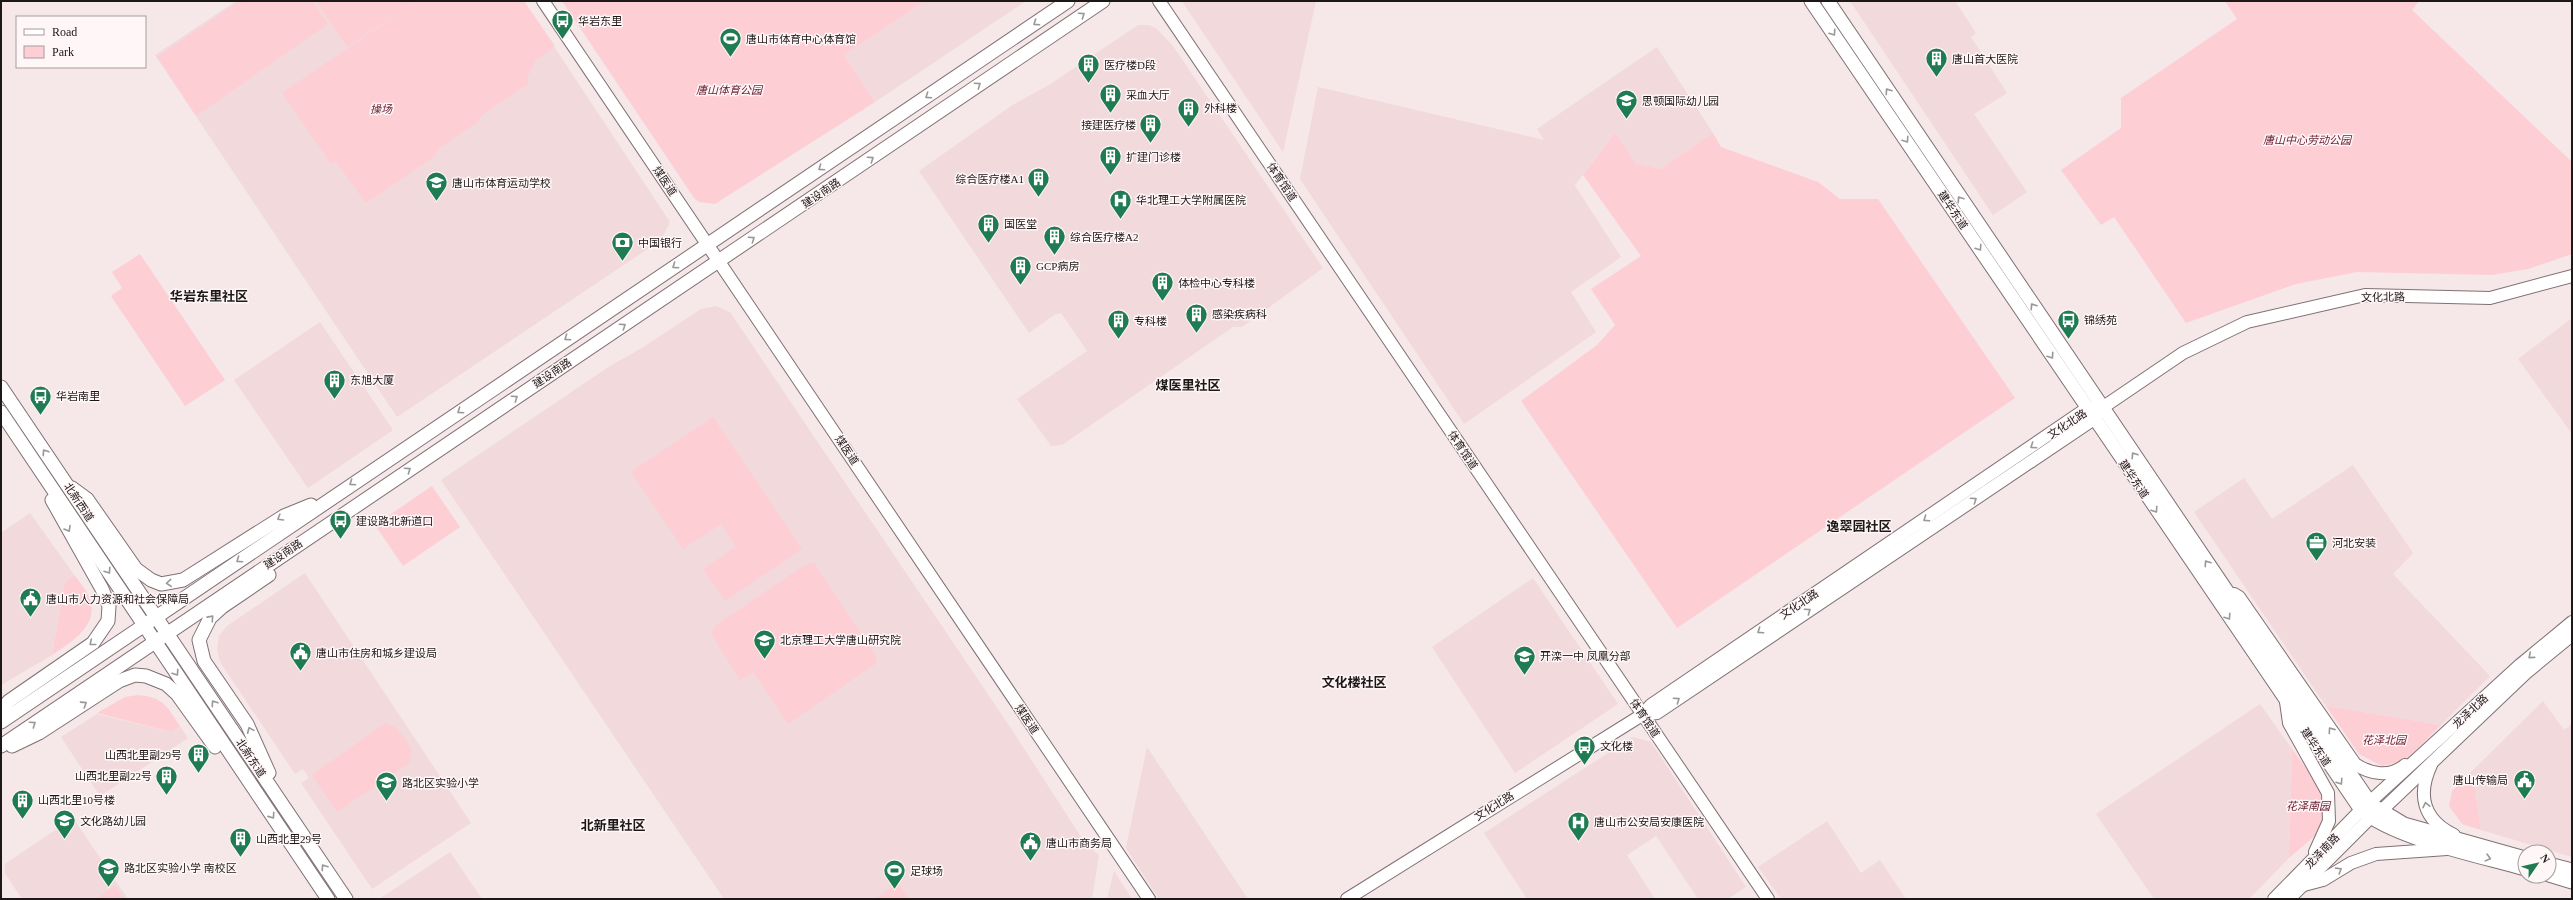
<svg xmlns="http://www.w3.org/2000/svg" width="2573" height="900" font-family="'Times New Roman','Noto Sans SC',serif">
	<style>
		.built { fill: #f1d9dc }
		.green { fill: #feced5 }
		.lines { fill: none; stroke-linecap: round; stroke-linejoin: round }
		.secondary-casing { stroke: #7f7173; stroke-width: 14 }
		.primary-casing { stroke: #7f7173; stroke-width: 15 }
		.secondary { stroke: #fff; stroke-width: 12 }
		.primary { stroke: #fff; stroke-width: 13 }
		.oneway { stroke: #999797 }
		.labels { text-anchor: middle; stroke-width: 3; stroke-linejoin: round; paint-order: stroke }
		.poi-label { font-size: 11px; fill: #1d1818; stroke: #fff6f7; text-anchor: start }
		.park-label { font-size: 11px; font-style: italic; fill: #671d30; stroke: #fff6f7 }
		.street-label { font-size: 11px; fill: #1d1818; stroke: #fff6f7 }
		.quarter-label { font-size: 13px; font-weight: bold; fill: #1d1818; stroke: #fff6f7 }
	</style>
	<rect width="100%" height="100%" fill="#f6e7e9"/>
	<g class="built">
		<path d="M 236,1 L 524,1 L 670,222 L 661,240 L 397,417 L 155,55 Z"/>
		<path d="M 925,1 L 1026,1 L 875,102 L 844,55 Z"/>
		<path d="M 1183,1 L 1316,1 L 1283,152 L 1183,3 Z"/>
		<path d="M 1850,1 L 1955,1 L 1976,33 L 1971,37 L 2007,93 L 1974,114 L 2027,192 L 1993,215 Z"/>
		<path d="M 1138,25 L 1149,25 L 1157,29 L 1173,46 L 1323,268 L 1242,327 L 1233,327 L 1062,445 L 1051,446 L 1017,399 L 1087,351 L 1061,313 L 1054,315 L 1029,333 L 919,171 L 1011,106 L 1052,83 Z"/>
		<path d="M 1657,47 L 1713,133 L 1660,169 L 1636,163 L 1615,133 L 1575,185 L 1563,167 L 1621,257 L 1571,292 L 1596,332 L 1464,424 L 1300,179 L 1318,87 L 1544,140 L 1537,129 Z"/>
		<path d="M 716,306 L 730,312 L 1010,727 L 1085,843 L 1099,855 L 1092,899 L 724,899 L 441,480 L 610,366 L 642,348 L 701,309 Z"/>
		<path d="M 2572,318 L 2572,434 L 2518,359 Z"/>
		<path d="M 320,322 L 393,430 L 308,488 L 234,380 Z"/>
		<path d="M 2353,465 L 2413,553 L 2393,574 L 2490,676 L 2441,725 L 2326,706 L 2194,512 L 2244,478 L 2272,519 Z"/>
		<path d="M 30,513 L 75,576 L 65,582 L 52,655 L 1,685 L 1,533 Z"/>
		<path d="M 305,573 L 471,823 L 372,889 L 301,783 L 309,778 L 303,769 L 295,774 L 220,662 L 217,649 L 219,636 L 227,626 Z"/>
		<path d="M 1533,578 L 1618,704 L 1515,773 L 1432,647 Z"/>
		<path d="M 2543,701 L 2564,730 L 2572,724 L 2572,857 L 2481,830 L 2472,771 Z"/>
		<path d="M 2260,704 L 2292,749 L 2289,858 L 2249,899 L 2154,899 L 2096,814 Z"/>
		<path d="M 97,714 L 170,732 L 180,726 L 188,738 L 100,796 L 61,737 Z"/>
		<path d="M 1633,737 L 1651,742 L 1746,887 L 1728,899 L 1698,899 L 1656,836 L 1627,855 L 1655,899 L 1527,899 L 1484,833 Z"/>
		<path d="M 1147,747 L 1248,899 L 1159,899 L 1126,848 Z"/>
		<path d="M 73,818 L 128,899 L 22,899 L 5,873 L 5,864 Z"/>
		<path d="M 1827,821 L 1861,873 L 1880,860 L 1906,899 L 1781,899 L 1758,867 Z"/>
		<path d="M 450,852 L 482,899 L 379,899 Z"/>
		<path d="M 1114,871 L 1132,899 L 1107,899 Z"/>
	</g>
	<g class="green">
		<path d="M 238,1 L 313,1 L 328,24 L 196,116 L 157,57 L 238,2 L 252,22 Z"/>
		<path d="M 316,1 L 416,1 L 347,47 Z"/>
		<path d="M 417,1 L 524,1 L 555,46 L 536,60 L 527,77 L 529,83 L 482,115 L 479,121 L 437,150 L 435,156 L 366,203 L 336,162 L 331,164 L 282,93 Z"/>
		<path d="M 562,1 L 925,1 L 844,55 L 875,102 L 715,204 L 699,202 L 694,198 Z"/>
		<path d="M 2225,1 L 2419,1 L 2412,10 L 2572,162 L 2572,254 L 2528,269 L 2492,275 L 2357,272 L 2296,284 L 2186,323 L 2114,217 L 2101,225 L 2061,170 L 2121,128 L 2121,98 L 2237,19 Z"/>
		<path d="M 1615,133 L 1636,163 L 1660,169 L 1713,133 L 1721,147 L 1818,182 L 1840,199 L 1878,199 L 2015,398 L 1677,628 L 1521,401 L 1597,345 L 1615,325 L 1591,289 L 1641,256 L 1583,175 Z"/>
		<path d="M 140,254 L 225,380 L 185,406 L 111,296 L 122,288 L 112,272 Z"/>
		<path d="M 713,417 L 802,549 L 725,601 L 703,569 L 736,547 L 721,524 L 683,549 L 631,472 Z"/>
		<path d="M 432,486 L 460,527 L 403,566 L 375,525 Z"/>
		<path d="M 808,563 L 814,563 L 877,658 L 875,664 L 788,724 L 753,672 L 740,680 L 711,634 L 716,625 Z"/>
		<path d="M 75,576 C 80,582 86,590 89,597 C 101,625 71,642 52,655 L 65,582 Z"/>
		<path d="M 138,695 C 163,697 167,706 180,726 L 171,732 L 97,713 L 125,697 Z"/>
		<path d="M 2326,706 L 2441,725 L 2405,761 L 2382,766 L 2359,754 Z"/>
		<path d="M 384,724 C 399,725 404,738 412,750 L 409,763 L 337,812 L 312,775 Z"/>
		<path d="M 2292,749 L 2322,790 L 2324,822 L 2318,833 L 2289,858 Z"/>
		<path d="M 2472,771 L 2481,830 L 2462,824 L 2449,806 L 2452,791 Z"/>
		<path d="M 898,883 L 909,899 L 875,899 Z"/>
		<path d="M 115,886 L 124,899 L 95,899 Z"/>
	</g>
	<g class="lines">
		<defs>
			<g id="secondary">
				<path d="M 543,1 L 1149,899"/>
				<path d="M 1159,1 L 1768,899"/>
				<path d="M 2234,594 L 2239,597 L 2355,764 C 2370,774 2390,778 2405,765"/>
				<path d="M 2286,702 L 2289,723 L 2328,793 L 2329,821 L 2315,852"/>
				<path d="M 1642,715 L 1657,713 L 2094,419 L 2100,411"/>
				<path d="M 2431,765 C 2417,795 2423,820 2454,835"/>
				<path d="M 2304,885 L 2323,880 L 2351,863 L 2376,854 L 2447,849"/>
				<path d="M 1347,899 L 1642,715 L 1651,705 L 2086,409 L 2102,408 L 2183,353 L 2247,322 L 2365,295 L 2490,298 L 2572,276"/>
				<path d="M 2274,899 L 2361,810 L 2520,665 L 2572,622"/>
				<path d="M 2289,899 L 2370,818 L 2381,811 L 2527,672 L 2572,635"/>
			</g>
			<g id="primary">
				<path d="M 1811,1 L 2361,810 C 2395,839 2480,856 2525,869"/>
				<path d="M 1828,1 L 2371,804 L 2404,824 L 2525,858"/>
				<path d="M 1,387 L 346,899"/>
				<path d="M 1,412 L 328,899"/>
				<path d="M 72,488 L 87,499 L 136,569 L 151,580 L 161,584 L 183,580 L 284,516 L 311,505"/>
				<path d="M 269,575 L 222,607 L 210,618 L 199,640 L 204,661 L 247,724 L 269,773"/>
				<path d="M 1,710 L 9,701 L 93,643 L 108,621 L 109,606 L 102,589 L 52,500"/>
				<path d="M 1,722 L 1068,1"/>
				<path d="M 1,746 L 1103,1"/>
				<path d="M 12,746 L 39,733 L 119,681 L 135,675 L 146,676 L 166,684 L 177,694 L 215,747"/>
				<path d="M 2549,864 L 2572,870"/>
				<path d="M 2549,875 L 2572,882"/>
			</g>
		</defs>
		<use href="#secondary" class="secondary-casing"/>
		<use href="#primary" class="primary-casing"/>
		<use href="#secondary" class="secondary"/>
		<use href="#primary" class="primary"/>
	</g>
	<defs><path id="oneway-chevron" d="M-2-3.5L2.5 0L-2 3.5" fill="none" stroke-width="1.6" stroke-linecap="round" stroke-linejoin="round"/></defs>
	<g class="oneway">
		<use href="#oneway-chevron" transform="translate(1082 15) rotate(-34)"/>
		<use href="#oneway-chevron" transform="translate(1036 23) rotate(146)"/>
		<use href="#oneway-chevron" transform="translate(1833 33) rotate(56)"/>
		<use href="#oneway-chevron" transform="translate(978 85) rotate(-34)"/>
		<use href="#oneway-chevron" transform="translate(1888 91) rotate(-124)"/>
		<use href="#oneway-chevron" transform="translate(928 96) rotate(146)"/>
		<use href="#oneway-chevron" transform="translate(1906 140) rotate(56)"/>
		<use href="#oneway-chevron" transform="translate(871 159) rotate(-34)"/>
		<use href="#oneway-chevron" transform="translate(821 168) rotate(146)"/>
		<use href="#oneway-chevron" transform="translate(1960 199) rotate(-124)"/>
		<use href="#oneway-chevron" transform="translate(752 239) rotate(-34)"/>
		<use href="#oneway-chevron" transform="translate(1979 248) rotate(56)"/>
		<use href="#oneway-chevron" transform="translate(675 266) rotate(146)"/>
		<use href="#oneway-chevron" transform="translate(2033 306) rotate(-124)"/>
		<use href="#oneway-chevron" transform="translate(623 326) rotate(-34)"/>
		<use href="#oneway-chevron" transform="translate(567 338) rotate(146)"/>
		<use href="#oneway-chevron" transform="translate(2051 356) rotate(56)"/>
		<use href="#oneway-chevron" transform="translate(515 398) rotate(-34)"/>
		<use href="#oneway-chevron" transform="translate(460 411) rotate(146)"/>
		<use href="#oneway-chevron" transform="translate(2033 446) rotate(146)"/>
		<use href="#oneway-chevron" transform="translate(45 452) rotate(-124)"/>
		<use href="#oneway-chevron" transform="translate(2134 455) rotate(-124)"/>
		<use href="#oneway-chevron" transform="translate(408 470) rotate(-34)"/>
		<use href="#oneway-chevron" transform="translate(352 483) rotate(146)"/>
		<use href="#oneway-chevron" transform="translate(1974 500) rotate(-34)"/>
		<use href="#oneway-chevron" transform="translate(2155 510) rotate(56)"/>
		<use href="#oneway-chevron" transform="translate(280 518) rotate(149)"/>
		<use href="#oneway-chevron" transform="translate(1926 519) rotate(146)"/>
		<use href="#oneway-chevron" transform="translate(68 529) rotate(60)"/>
		<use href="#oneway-chevron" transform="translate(239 560) rotate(146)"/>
		<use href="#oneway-chevron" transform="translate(2207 563) rotate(-124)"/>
		<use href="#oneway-chevron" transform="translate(108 571) rotate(56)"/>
		<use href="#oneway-chevron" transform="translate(169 583) rotate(175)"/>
		<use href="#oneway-chevron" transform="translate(1808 611) rotate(-34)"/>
		<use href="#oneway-chevron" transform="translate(2228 617) rotate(56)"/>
		<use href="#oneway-chevron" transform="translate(211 618) rotate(-48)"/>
		<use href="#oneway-chevron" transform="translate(1760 631) rotate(146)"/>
		<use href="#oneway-chevron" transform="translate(92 643) rotate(141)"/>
		<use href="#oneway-chevron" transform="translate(2531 656) rotate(140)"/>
		<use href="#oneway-chevron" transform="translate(176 673) rotate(56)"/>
		<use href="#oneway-chevron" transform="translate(1677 700) rotate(-34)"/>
		<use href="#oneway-chevron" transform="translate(214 703) rotate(-124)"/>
		<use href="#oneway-chevron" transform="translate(84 704) rotate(-33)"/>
		<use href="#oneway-chevron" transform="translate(33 724) rotate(-34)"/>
		<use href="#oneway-chevron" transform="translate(250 730) rotate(-114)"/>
		<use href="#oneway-chevron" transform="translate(2331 730) rotate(-125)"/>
		<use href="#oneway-chevron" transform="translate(2340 782) rotate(56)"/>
		<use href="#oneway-chevron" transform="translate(2426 805) rotate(-102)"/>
		<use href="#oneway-chevron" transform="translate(272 816) rotate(55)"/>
		<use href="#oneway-chevron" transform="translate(2488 858) rotate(15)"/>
		<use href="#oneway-chevron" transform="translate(324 867) rotate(-124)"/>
		<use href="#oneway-chevron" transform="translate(2339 870) rotate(-32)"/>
	</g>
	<defs>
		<symbol id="bus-pin" viewBox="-11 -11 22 30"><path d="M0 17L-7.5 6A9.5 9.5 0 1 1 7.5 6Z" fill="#1f7c52" stroke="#fff6f7"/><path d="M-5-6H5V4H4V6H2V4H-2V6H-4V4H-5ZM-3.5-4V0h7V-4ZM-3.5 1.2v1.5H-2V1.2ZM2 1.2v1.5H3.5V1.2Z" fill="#fff"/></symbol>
		<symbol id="stadium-pin" viewBox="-11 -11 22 30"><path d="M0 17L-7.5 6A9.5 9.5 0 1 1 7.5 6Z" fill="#1f7c52" stroke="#fff6f7"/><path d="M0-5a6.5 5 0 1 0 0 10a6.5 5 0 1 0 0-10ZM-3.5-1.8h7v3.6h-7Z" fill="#fff"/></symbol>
		<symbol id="building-pin" viewBox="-11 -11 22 30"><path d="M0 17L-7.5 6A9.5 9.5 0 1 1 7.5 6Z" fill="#1f7c52" stroke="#fff6f7"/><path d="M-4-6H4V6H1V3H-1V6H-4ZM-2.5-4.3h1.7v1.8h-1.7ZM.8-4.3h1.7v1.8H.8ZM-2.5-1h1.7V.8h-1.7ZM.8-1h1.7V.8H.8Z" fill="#fff"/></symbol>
		<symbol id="school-pin" viewBox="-11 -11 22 30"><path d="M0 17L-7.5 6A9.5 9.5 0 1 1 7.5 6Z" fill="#1f7c52" stroke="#fff6f7"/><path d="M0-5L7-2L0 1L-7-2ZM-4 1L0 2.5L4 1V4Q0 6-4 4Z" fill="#fff"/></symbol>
		<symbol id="university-pin" viewBox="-11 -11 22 30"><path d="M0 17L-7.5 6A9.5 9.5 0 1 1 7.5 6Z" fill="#1f7c52" stroke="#fff6f7"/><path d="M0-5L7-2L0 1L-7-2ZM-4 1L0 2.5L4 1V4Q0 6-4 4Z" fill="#fff"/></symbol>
		<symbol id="hospital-pin" viewBox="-11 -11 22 30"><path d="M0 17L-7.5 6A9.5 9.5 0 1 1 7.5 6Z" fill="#1f7c52" stroke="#fff6f7"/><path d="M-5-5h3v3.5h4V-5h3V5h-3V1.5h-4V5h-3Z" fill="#fff"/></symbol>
		<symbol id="bank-pin" viewBox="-11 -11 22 30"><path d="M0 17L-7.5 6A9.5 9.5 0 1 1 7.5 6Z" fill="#1f7c52" stroke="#fff6f7"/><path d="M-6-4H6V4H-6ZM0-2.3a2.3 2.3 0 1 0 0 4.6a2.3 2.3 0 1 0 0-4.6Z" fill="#fff"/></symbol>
		<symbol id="office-pin" viewBox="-11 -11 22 30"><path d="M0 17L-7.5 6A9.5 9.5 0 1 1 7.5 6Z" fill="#1f7c52" stroke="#fff6f7"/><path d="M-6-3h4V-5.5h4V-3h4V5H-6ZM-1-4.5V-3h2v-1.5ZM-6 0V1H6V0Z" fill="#fff"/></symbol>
		<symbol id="civic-pin" viewBox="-11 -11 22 30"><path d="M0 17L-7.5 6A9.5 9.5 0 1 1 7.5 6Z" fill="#1f7c52" stroke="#fff6f7"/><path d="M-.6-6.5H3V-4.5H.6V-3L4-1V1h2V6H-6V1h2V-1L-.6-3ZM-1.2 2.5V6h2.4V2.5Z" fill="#fff"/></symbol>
	</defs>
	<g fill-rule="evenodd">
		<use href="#bus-pin" x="550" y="8" width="25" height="34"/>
		<use href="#stadium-pin" x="718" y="26" width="25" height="34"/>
		<use href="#building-pin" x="1924" y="46" width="25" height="34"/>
		<use href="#building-pin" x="1076" y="52" width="25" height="34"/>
		<use href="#building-pin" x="1098" y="82" width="25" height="34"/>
		<use href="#school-pin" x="1614" y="88" width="25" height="34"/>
		<use href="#building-pin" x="1176" y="96" width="25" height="34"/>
		<use href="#building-pin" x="1138" y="112" width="25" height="34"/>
		<use href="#building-pin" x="1098" y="144" width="25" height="34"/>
		<use href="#building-pin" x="1026" y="166" width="25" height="34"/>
		<use href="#university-pin" x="424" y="170" width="25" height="34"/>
		<use href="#hospital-pin" x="1108" y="188" width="25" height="34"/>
		<use href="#building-pin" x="976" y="212" width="25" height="34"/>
		<use href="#building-pin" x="1042" y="224" width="25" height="34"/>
		<use href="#bank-pin" x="610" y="230" width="25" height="34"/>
		<use href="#building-pin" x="1008" y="254" width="25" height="34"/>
		<use href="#building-pin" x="1150" y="270" width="25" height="34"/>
		<use href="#building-pin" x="1184" y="302" width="25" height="34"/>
		<use href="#bus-pin" x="2056" y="308" width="25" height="34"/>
		<use href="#building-pin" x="1106" y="308" width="25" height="34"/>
		<use href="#building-pin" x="322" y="368" width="25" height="34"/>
		<use href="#bus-pin" x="28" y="384" width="25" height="34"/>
		<use href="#bus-pin" x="328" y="508" width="25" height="34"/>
		<use href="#office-pin" x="2304" y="530" width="25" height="34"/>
		<use href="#civic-pin" x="18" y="586" width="25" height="34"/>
		<use href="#university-pin" x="752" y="628" width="25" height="34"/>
		<use href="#civic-pin" x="288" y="640" width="25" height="34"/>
		<use href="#school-pin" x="1512" y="644" width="25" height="34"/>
		<use href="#bus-pin" x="1572" y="734" width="25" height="34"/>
		<use href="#building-pin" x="186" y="742" width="25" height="34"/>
		<use href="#building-pin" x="154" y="764" width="25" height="34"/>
		<use href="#civic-pin" x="2512" y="768" width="25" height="34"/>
		<use href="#school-pin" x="374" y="770" width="25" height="34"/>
		<use href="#building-pin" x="10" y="788" width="25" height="34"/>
		<use href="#school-pin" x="52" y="808" width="25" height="34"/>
		<use href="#hospital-pin" x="1566" y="810" width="25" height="34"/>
		<use href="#building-pin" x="228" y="826" width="25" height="34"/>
		<use href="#civic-pin" x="1018" y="830" width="25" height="34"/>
		<use href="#school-pin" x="96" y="856" width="25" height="34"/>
		<use href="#stadium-pin" x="882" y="858" width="25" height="34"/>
	</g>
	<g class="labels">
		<g class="poi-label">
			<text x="578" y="25">华岩东里</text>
			<text x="746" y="43">唐山市体育中心体育馆</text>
			<text x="1952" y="63">唐山首大医院</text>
			<text x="1104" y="69">医疗楼D段</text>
			<text x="1126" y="99">采血大厅</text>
			<text x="1642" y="105">思顿国际幼儿园</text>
			<text x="1204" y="112">外科楼</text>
			<text x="1136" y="129" text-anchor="end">接建医疗楼</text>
			<text x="1126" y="161">扩建门诊楼</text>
			<text x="1024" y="183" text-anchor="end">综合医疗楼A1</text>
			<text x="452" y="187">唐山市体育运动学校</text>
			<text x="1136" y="204">华北理工大学附属医院</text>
			<text x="1004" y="228">国医堂</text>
			<text x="1070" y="241">综合医疗楼A2</text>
			<text x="638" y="247">中国银行</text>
			<text x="1036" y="270">GCP病房</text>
			<text x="1178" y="287">体检中心专科楼</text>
			<text x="1212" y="318">感染疾病科</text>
			<text x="2084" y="324">锦绣苑</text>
			<text x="1134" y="325">专科楼</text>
			<text x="350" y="384">东旭大厦</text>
			<text x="56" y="400">华岩南里</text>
			<text x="356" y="525">建设路北新道口</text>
			<text x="2332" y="547">河北安装</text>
			<text x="46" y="603">唐山市人力资源和社会保障局</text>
			<text x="780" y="644">北京理工大学唐山研究院</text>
			<text x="316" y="657">唐山市住房和城乡建设局</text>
			<text x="1540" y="660">开滦一中 凤凰分部</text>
			<text x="1600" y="750">文化楼</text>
			<text x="182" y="759" text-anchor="end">山西北里副29号</text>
			<text x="152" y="780" text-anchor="end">山西北里副22号</text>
			<text x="2508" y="784" text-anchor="end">唐山传输局</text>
			<text x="402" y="787">路北区实验小学</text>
			<text x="38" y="804">山西北里10号楼</text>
			<text x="80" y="825">文化路幼儿园</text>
			<text x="1594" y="826">唐山市公安局安康医院</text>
			<text x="256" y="843">山西北里29号</text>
			<text x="1046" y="847">唐山市商务局</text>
			<text x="124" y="872">路北区实验小学 南校区</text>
			<text x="910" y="875">足球场</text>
		</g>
		<g class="park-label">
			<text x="729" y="94">唐山体育公园</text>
			<text x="381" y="113">操场</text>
			<text x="2307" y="144">唐山中心劳动公园</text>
			<text x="2384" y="744">花泽北园</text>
			<text x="2308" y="810">花泽南园</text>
		</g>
		<g class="street-label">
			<text transform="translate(665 181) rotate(56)" y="4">煤医道</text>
			<text transform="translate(1282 182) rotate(56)" y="4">体育馆道</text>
			<text transform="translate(821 193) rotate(-34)" y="4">建设南路</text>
			<text transform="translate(1953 210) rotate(56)" y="4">建华东道</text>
			<text transform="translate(2383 297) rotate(-1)" y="4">文化北路</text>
			<text transform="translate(552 373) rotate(-34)" y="4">建设南路</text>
			<text transform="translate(2067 424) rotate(-33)" y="4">文化北路</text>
			<text transform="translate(847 450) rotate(56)" y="4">煤医道</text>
			<text transform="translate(1463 450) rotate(56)" y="4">体育馆道</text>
			<text transform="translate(2134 479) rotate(56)" y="4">建华东道</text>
			<text transform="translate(79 502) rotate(56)" y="4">北新西道</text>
			<text transform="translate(283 554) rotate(-34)" y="4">建设南路</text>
			<text transform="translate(1799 604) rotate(-34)" y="4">文化北路</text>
			<text transform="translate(2470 711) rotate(-43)" y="4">龙泽北路</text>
			<text transform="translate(1645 718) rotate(56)" y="4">体育馆道</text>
			<text transform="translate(1027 719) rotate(56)" y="4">煤医道</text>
			<text transform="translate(2316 747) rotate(56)" y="4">建华东道</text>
			<text transform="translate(251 758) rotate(56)" y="4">北新东道</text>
			<text transform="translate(1494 806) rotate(-32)" y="4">文化北路</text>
			<text transform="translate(2322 851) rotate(-46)" y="4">龙泽南路</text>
		</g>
		<g class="quarter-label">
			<text x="209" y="301">华岩东里社区</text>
			<text x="1188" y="390">煤医里社区</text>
			<text x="1859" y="531">逸翠园社区</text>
			<text x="1354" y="687">文化楼社区</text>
			<text x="613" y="830">北新里社区</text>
		</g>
	</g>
	<rect width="2573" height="900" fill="none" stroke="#1d1818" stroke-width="4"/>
	<rect x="16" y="16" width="130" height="52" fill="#fff6f7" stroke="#a59d9e"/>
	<rect x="24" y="29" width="20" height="6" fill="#ffffff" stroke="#a59d9e"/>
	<text x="52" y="36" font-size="12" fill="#1d1818">Road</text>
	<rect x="24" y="46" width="20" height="12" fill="#feced5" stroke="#a59d9e"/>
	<text x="52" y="56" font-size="12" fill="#1d1818">Park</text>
	<g transform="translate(2537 864) rotate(56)"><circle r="19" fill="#fff6f7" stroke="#a59d9e"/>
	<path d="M0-3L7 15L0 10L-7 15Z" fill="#1f7c52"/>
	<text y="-6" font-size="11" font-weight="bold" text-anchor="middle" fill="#1d1818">N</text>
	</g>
</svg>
